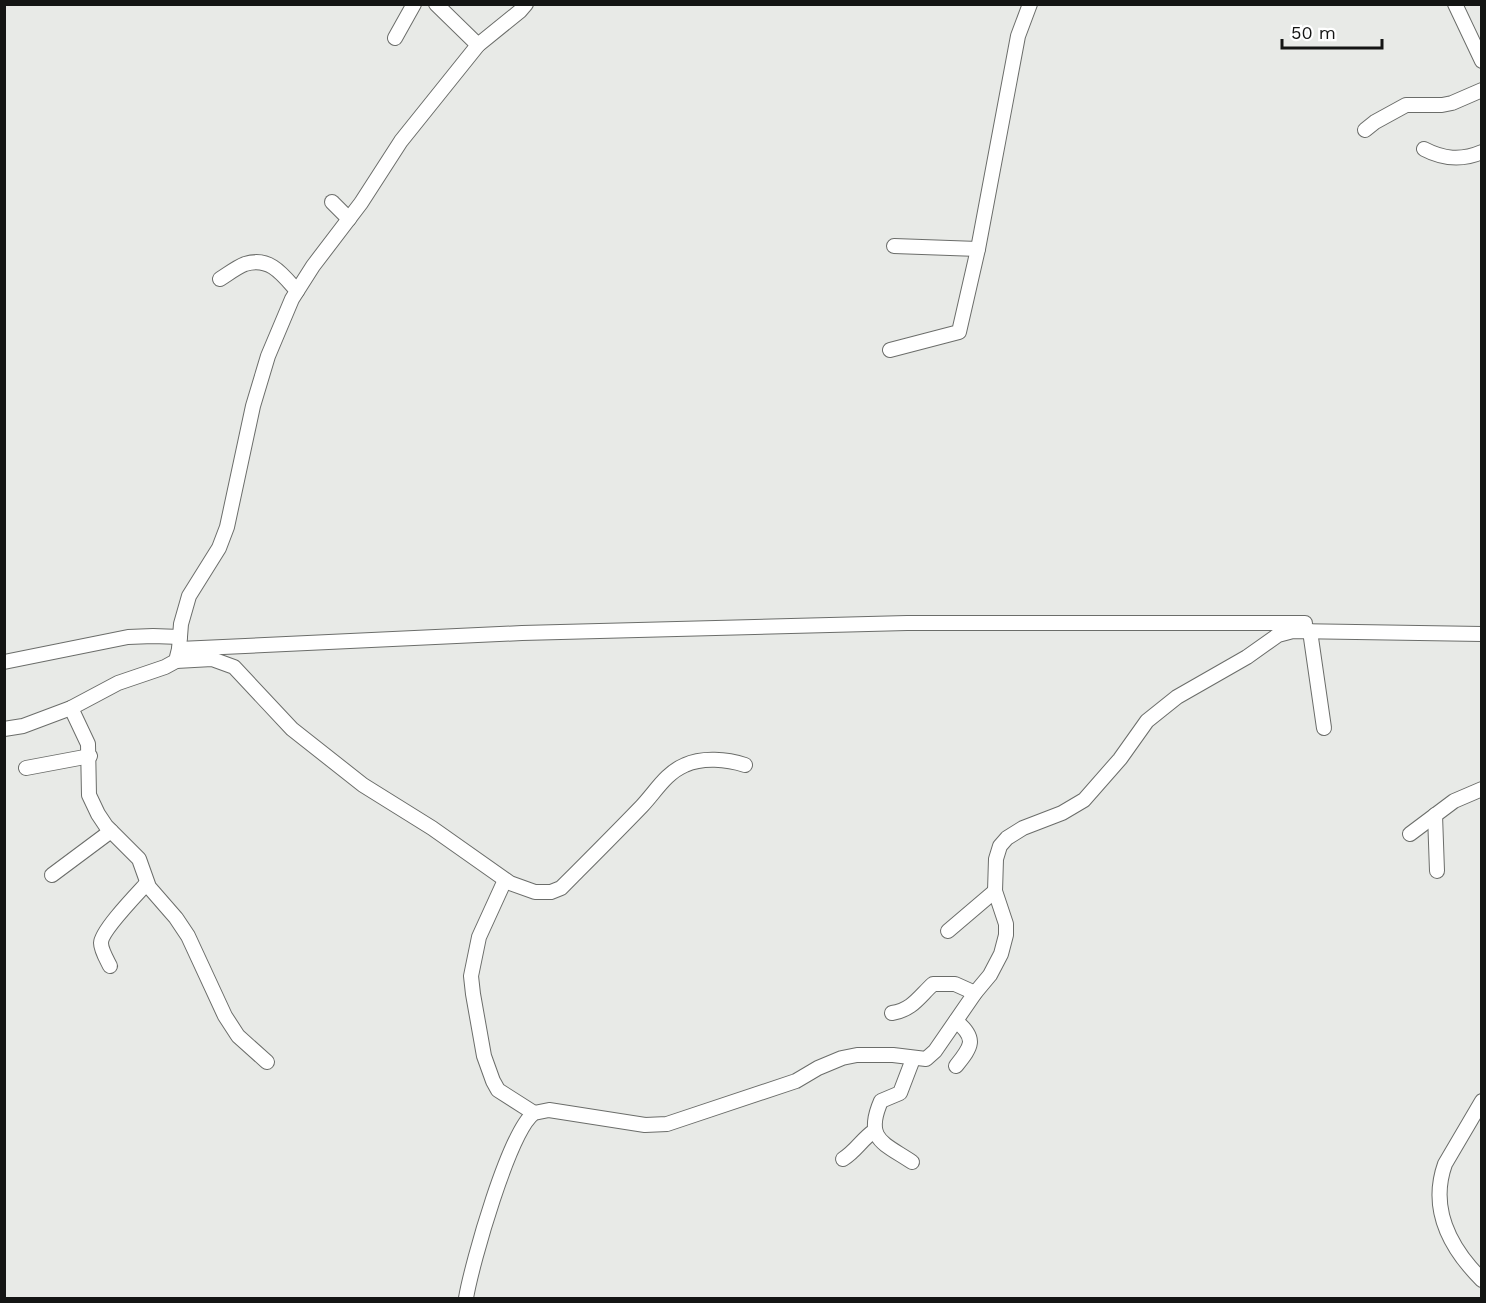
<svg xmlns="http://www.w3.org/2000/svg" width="1486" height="1303" font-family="'Work Sans',sans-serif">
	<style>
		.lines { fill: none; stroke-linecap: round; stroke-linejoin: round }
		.minor-casing { stroke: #6b6d6a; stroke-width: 16 }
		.minor { stroke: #fff; stroke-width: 14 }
	</style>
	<rect width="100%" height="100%" fill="#e8eae7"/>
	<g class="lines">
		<defs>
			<g id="minor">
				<path d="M 436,4 L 478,45"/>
				<path d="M 1455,4 L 1482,61"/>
				<path d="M 395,38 L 414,4"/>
				<path d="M 1365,130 L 1375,122 L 1406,105 L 1442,105 L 1452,103 L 1482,90"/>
				<path d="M 1424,149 C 1443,159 1461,161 1482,152"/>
				<path d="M 332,202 L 349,219"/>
				<path d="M 894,246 L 978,249"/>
				<path d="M 220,279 C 228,274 237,267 245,264 C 270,256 283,275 297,291"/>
				<path d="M 890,350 L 959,332 L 978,249 L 1018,36 L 1030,4"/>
				<path d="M 1310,631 L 1324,728"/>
				<path d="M 179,649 L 522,633 L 907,623 L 1305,623"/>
				<path d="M 176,661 L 212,659 L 234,667 L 292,729 L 363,785 L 432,828 L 510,883 L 535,892 L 551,892 L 561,888 C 588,861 615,834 642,806 C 656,791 666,773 685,765 C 702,757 727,759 745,765"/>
				<path d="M 4,662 L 128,637 L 153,636 L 180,637"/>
				<path d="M 71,708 L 88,744 L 89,795 L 98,814 L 106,826 L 139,859 L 149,887 L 176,918 L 188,936 L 225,1016 L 238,1036 L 267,1062"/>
				<path d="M 4,729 L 23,726 L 71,708 L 118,683 L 165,667 L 176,661 L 179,649 L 181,624 L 189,596 L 219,548 L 227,527 L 253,406 L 268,356 L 292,299 L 313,266 L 361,203 L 401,141 L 478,45 L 520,11 L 526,4"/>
				<path d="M 26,768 L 90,756"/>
				<path d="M 1435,815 L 1437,871"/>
				<path d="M 1410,834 L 1454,801 L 1482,789"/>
				<path d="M 52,875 L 111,831"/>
				<path d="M 505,880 L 479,937 L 471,976 L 473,994 L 484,1056 L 493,1081 L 498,1090 L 534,1113"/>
				<path d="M 948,931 L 995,891"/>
				<path d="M 110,966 C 107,960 101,950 101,943 C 101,931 138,893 147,883"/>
				<path d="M 892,1013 C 912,1010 919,997 933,984 L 955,984 L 975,993"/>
				<path d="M 956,1066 C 971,1047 978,1039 956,1021"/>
				<path d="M 1482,1101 L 1445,1164 C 1429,1209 1450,1248 1482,1280"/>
				<path d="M 843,1159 C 856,1151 862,1139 874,1131"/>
				<path d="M 912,1162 C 884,1143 864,1140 881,1101 L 900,1093 L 913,1059"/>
				<path d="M 466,1298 C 472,1263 509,1132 534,1113 L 549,1110 L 645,1125 L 667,1124 L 796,1081 L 818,1068 L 842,1058 L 857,1055 L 893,1055 L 926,1059 L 935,1051 L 975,993 L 990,975 L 1001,954 L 1006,935 L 1006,924 L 995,891 L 996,859 L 1000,846 L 1007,838 L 1023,828 L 1062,813 L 1084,800 L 1120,759 L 1147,721 L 1177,697 L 1247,657 L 1278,635 L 1293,631 L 1482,634"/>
			</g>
		</defs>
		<use href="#minor" class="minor-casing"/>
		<use href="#minor" class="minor"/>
	</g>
	<rect width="1486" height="1303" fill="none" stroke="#141514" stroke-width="12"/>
	<path d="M1282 39v9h100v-9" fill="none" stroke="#141514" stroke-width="3"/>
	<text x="1291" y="39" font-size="18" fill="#141514" stroke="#ffffff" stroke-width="4.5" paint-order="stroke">50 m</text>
</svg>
